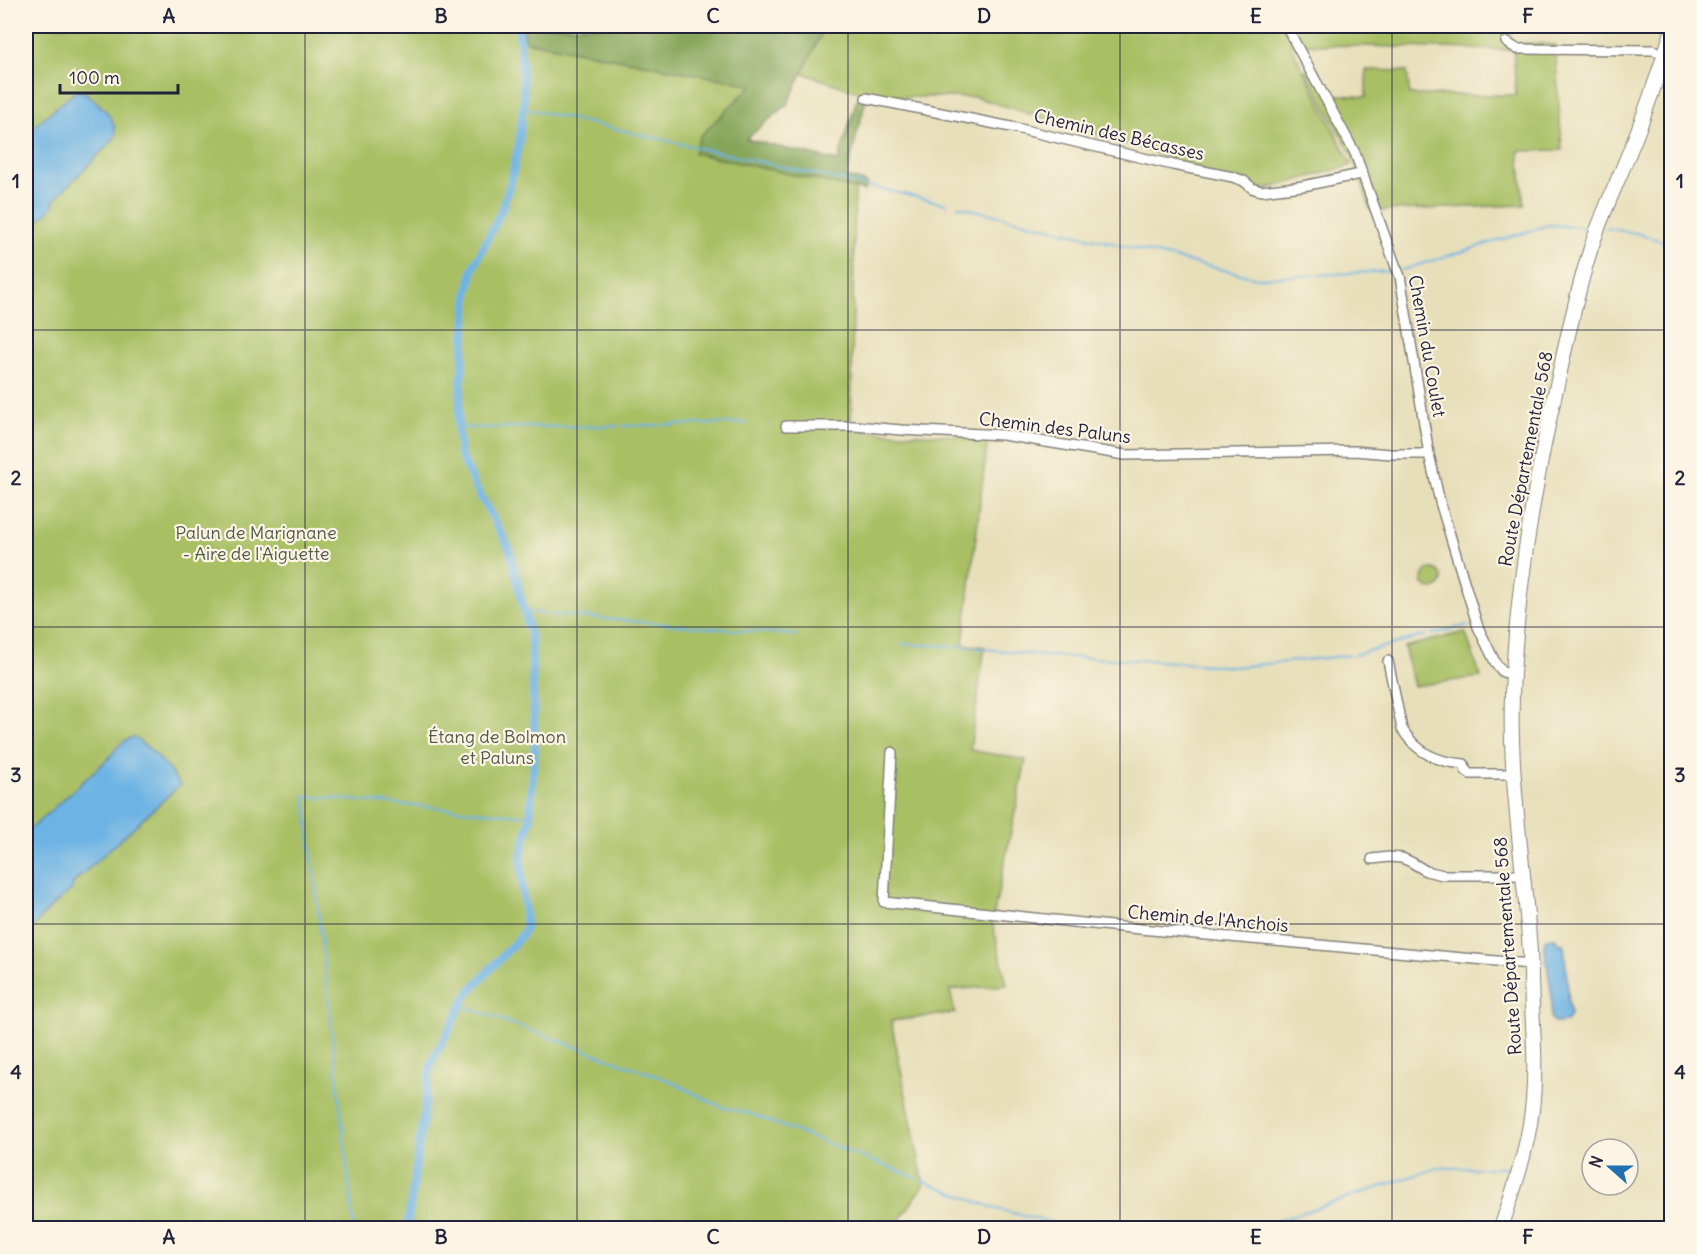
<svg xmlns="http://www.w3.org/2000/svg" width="1697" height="1254" font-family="Delius,sans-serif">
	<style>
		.green { fill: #a8bf64; stroke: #657050; stroke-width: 1.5 }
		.forest { fill: #86a65a; stroke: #54644a; stroke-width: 1.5 }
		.water { fill: #6db3e4; stroke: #486a90; stroke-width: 1.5 }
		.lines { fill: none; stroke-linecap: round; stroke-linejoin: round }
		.stream { stroke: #6db3e4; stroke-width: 2 }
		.canal { stroke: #6db3e4; stroke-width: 8 }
		.minor-casing { stroke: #84807a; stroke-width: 12 }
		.primary-casing { stroke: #84807a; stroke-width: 16 }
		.minor { stroke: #fff; stroke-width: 9 }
		.primary { stroke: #fff; stroke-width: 14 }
		.rail { stroke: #22223b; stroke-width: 2; stroke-dasharray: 9 4.5; stroke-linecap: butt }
		.grid { fill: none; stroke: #22223b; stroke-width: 1.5; stroke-opacity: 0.55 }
		.labels { text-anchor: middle; stroke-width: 4.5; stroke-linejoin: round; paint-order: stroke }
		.street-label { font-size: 18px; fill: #22223b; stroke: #fcf5e5 }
		.park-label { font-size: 18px; fill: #515949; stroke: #fcf5e5 }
		.neatline { fill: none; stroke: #22223b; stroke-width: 2 }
		.grid-label { font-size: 20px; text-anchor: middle; font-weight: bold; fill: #22223b }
	</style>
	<rect width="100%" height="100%" fill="#fcf5e5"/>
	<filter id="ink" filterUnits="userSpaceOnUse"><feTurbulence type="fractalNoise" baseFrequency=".0167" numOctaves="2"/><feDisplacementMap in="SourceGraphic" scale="12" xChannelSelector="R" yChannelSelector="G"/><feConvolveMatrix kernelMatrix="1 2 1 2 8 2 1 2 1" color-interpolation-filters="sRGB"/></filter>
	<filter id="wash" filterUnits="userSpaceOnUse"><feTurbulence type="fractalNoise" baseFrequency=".008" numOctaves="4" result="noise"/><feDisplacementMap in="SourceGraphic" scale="24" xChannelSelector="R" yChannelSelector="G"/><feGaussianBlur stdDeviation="1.35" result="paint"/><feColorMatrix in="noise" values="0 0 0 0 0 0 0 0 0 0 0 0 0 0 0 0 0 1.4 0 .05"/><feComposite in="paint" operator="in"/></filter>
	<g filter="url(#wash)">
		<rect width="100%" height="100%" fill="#e7dfba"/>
		<g class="green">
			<path d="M 26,26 L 1512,26 L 1509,50 L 1290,44 L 1352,165 L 1252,193 L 1150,151 L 975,97 L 873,97 L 802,73 L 732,148 L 855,185 L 851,431 L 988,437 L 963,644 L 985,647 L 970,750 L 1026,760 L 992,922 L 1007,985 L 950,990 L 955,1013 L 891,1021 L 924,1185 L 894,1228 L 26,1228 Z"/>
			<path d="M 1513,43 L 1555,45 L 1562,150 L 1519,151 L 1524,205 L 1371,211 L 1352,155 L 1305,70 L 1317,69 L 1328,94 L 1366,97 L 1366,70 L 1407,71 L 1410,95 L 1516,95 Z"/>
			<circle cx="1432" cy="579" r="10"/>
			<path d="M 1465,632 L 1481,677 L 1414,686 L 1404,647 Z"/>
		</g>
		<path class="forest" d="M 524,26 L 825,26 L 787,105 L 746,139 L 838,161 L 857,99 L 866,100 L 846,177 L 867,183 L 865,191 L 694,153 L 700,136 L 752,85 L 525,41 Z"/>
		<g class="water">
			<path d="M 76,91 L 83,91 C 97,102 119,118 115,138 L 54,200 L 53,207 L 26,232 L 26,133 Z"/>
			<path d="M 133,737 C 155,751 165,764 180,785 L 73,883 L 72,889 L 50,908 L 26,935 L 26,833 L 110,757 C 116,747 122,741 133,737 Z"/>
			<path d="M 1556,938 L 1557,942 L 1564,945 L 1570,1015 L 1566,1022 L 1555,1023 L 1551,1018 L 1552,998 L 1544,943 L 1546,939 Z"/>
		</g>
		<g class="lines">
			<g class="stream">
				<path d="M 523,108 L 947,204"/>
				<path d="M 958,206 L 1257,278 L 1394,271"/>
				<path d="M 1605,228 L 1636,233 L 1672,244"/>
				<path d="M 1402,270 L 1549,225 L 1591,228"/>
				<path d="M 664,425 L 746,423"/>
				<path d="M 623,426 L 660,425"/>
				<path d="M 458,428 L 618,426"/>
				<path d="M 524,612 L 797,635"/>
				<path d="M 1432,634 L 1468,625"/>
				<path d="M 902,644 L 969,647 L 1048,656 L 1160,661 L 1235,667 L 1354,655 L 1426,635"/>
				<path d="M 463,1003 L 466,1007 L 668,1080 L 721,1107 L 748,1113 L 917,1178"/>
				<path d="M 921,1180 L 993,1208 L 1057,1224 L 1098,1228"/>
				<path d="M 354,1228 L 305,796 L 530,816"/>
				<path d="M 1256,1228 L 1437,1168 L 1511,1168"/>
			</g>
			<path class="canal" d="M 407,1228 L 431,1064 L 468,993 L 522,935 L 526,926 L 522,885 L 521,856 L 530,820 L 535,744 L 531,639 L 509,547 L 476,488 L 460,454 L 458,428 L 468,293 L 473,268 L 501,212 L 511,181 L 519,143 L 524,101 L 519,26"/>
		</g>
	</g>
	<g filter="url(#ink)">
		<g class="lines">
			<defs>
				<g id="minor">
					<path d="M 1286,26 L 1355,153 L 1396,267 L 1400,276 L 1429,454 L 1440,502 L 1478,627 L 1496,664 L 1503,672 L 1513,675"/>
					<path d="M 1506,42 L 1517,49 L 1652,50 L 1664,53"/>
					<path d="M 866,98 L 1016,128 L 1173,165 L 1233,177 L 1244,181 L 1252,188 L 1261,191 L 1303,186 L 1361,174"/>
					<path d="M 786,426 L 855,426 L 901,430 L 1003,435 L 1125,455 L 1355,451 L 1390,454 L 1429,454"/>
					<path d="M 1388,661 L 1402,729 C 1417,753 1437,762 1464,764 L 1466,771 L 1470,774 L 1514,774"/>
					<path d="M 892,752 L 884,902 L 1140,929 L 1530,964"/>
					<path d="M 1372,859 L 1389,857 L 1402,858 L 1411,862 L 1426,871 L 1443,875 L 1522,875"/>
				</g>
				<path id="primary" d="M 1501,1228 C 1514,1189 1527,1151 1532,1110 C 1536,1075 1534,1040 1532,1005 C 1531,983 1531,960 1529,938 C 1522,850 1507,762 1513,674 C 1519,573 1536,474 1559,376 C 1568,334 1577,292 1590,251 C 1601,215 1618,182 1631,148 C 1647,110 1659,71 1672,32"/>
			</defs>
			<use href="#minor" class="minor-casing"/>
			<use href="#primary" class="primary-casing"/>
			<use href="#minor" class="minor"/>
			<use href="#primary" class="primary"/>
			<path class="rail" d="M 1666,26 L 1672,46"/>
		</g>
	</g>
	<path class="grid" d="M 305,26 L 305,1228M 577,26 L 577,1228M 848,26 L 848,1228M 1120,26 L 1120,1228M 1392,26 L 1392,1228M 26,330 L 1672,330M 26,627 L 1672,627M 26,924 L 1672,924"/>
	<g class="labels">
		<g class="street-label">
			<text transform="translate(1119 135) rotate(13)" y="6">Chemin des Bécasses</text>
			<text transform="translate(1427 346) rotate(80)" y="6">Chemin du Coulet</text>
			<text transform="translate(1055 428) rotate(7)" y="6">Chemin des Paluns</text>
			<text transform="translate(1526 459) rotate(-79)" y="6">Route Départementale 568</text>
			<text transform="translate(1208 919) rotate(5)" y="6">Chemin de l'Anchois</text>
			<text transform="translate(1508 946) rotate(-94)" y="6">Route Départementale 568</text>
		</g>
		<g class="park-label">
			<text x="256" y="539">Palun de Marignane<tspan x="256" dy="21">- Aire de l'Aiguette</tspan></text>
			<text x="497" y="743">Étang de Bolmon<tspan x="497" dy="21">et Paluns</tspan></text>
		</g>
	</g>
	<rect width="1697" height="1254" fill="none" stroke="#fcf5e5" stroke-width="66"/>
	<g transform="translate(1610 1167) rotate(291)"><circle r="28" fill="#fcf5e5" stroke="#a5a1a1" stroke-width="1.5"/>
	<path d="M0-4.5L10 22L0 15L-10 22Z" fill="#1f6fb2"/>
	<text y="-9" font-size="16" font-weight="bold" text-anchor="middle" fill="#22223b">N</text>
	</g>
	<path d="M60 84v9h118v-9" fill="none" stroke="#22223b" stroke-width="3"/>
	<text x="69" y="84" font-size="18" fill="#22223b" stroke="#fcf5e5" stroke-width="4.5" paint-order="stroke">100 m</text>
	<rect x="33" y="33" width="1631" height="1188" class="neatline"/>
	<g class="grid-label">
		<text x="169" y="23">A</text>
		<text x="441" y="23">B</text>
		<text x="713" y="23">C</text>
		<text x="984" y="23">D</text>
		<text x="1256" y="23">E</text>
		<text x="1528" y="23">F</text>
		<text x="16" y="188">1</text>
		<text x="1680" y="188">1</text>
		<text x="16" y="485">2</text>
		<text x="1680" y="485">2</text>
		<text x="16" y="782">3</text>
		<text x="1680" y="782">3</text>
		<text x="16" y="1079">4</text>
		<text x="1680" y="1079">4</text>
		<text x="169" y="1244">A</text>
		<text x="441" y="1244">B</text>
		<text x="713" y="1244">C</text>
		<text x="984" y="1244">D</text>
		<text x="1256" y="1244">E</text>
		<text x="1528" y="1244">F</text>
	</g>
</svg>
